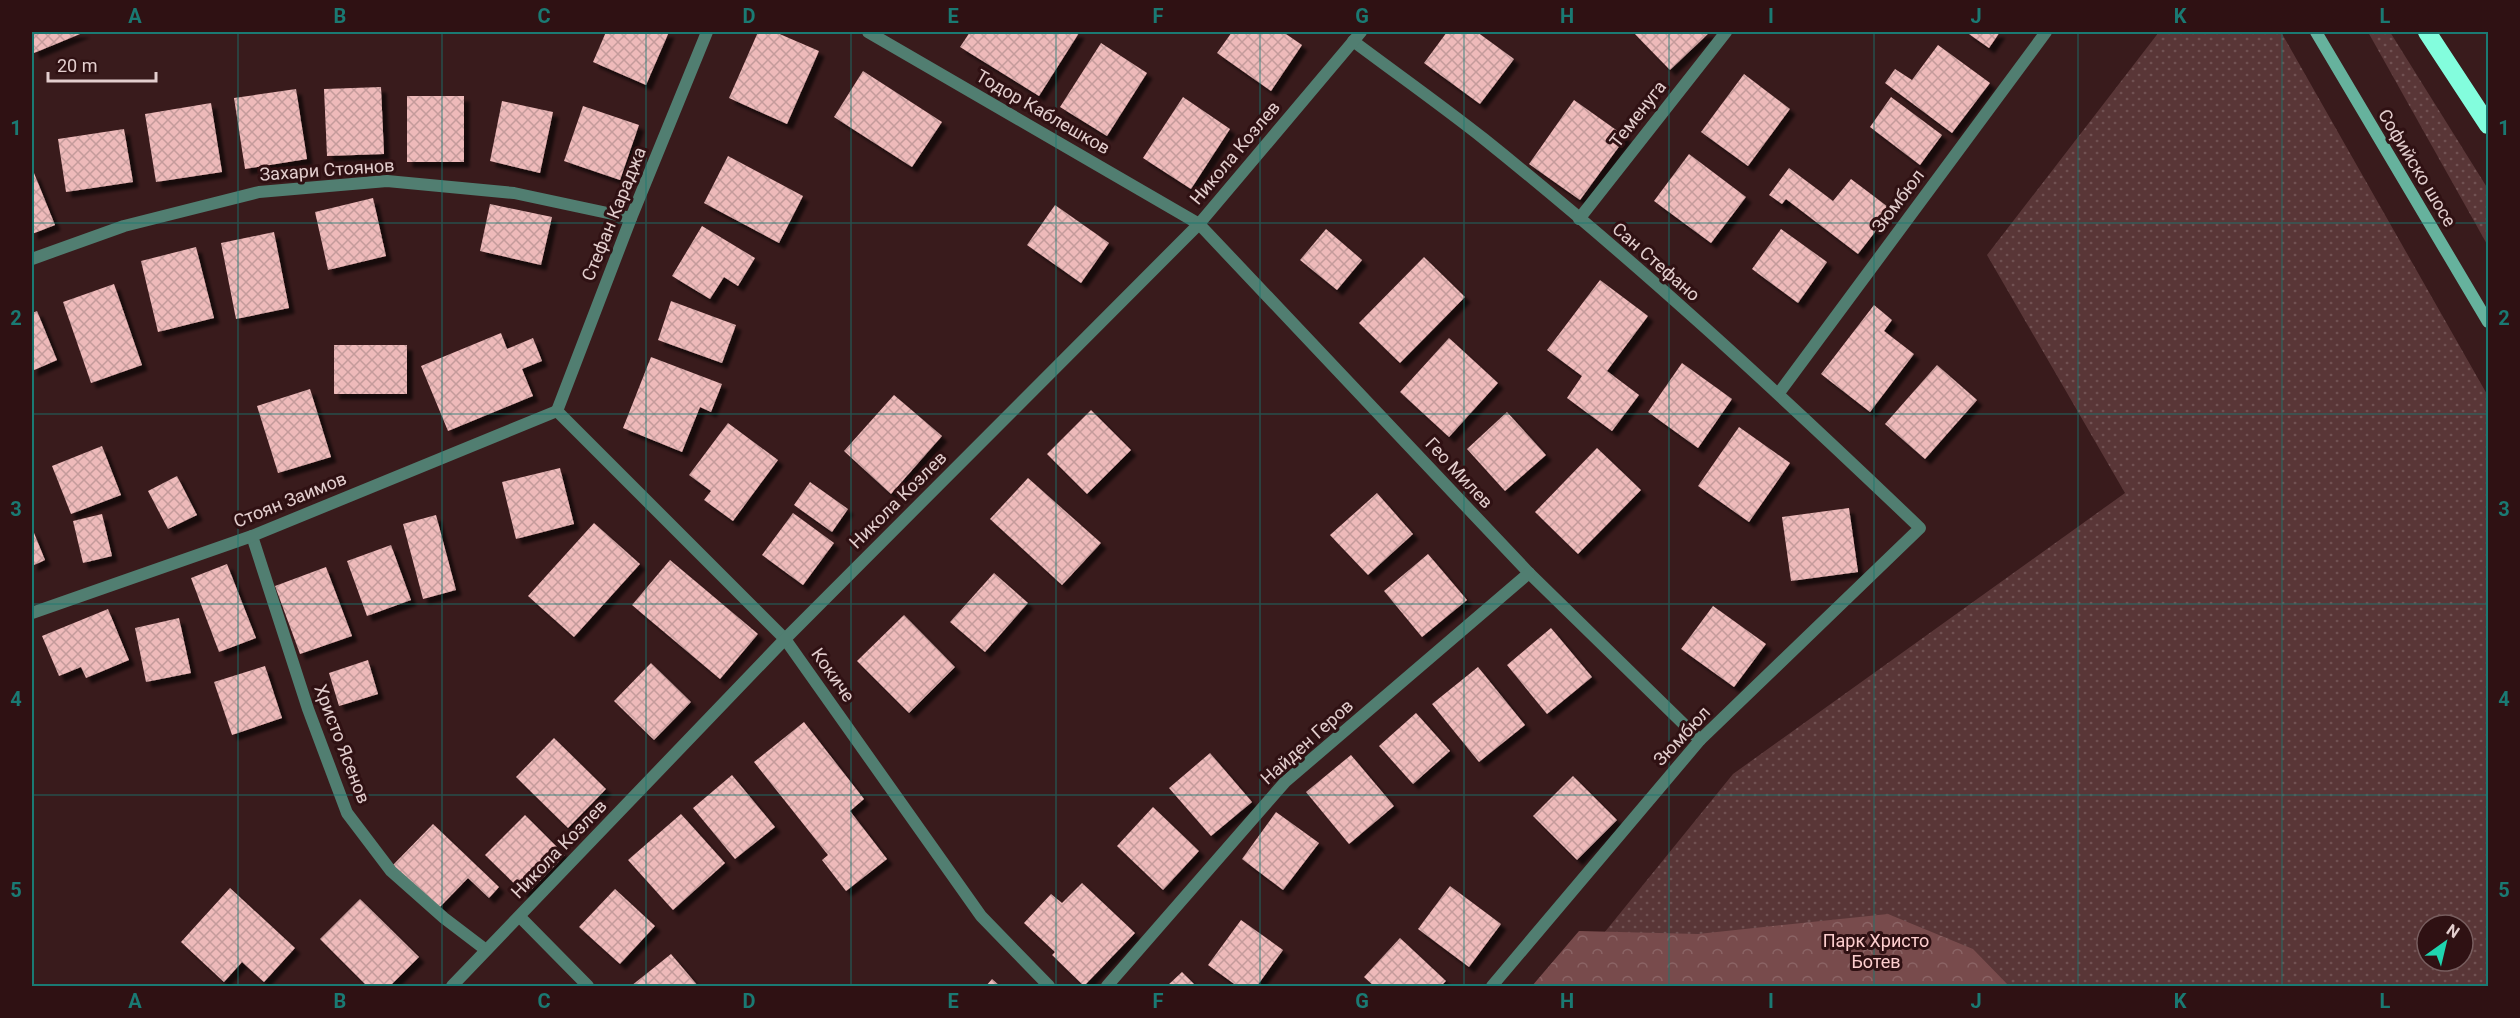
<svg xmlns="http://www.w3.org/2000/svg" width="2520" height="1018" font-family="Roboto,sans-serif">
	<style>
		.grass { fill: url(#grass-dots); fill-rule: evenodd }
		.forest { fill: url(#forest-crowns) }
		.building { fill: url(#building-cross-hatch); filter: url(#shadow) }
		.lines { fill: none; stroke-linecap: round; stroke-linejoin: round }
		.street { stroke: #517e71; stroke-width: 12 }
		.secondary { stroke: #66b29d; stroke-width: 12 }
		.highway { stroke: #83fddd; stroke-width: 18 }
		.grid { fill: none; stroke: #1a7a73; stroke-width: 1.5; stroke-opacity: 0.55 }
		.labels { text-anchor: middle; stroke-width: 6; stroke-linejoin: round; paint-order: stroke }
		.street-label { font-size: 18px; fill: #e3cece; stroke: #2f1113 }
		.park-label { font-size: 18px; fill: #fdcece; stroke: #2f1113 }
		.neatline { fill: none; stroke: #1a7a73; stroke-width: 2 }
		.grid-label { font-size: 20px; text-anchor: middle; font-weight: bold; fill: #1a7a73 }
	</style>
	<defs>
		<pattern id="grass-dots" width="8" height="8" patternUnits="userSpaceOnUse" patternTransform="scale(1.5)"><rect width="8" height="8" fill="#593637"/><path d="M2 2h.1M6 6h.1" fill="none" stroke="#715253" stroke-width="1.8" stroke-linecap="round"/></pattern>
		<pattern id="forest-crowns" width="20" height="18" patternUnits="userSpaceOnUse" patternTransform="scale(1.5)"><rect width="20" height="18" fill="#784b4c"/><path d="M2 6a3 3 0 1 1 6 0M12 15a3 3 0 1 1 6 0" fill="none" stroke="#8b6465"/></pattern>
		<pattern id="building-cross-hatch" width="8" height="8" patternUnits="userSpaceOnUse" patternTransform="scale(1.5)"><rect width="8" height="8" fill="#eebaba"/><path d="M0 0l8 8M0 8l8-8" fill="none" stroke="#c49b9b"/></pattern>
		<filter id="shadow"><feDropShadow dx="5.5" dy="5.5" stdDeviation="1.5" flood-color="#0009"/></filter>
	</defs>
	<rect width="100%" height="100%" fill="#391b1c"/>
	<g class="grass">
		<path d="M 2159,32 L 2281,32 L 2488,396 L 2488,986 L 1561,986 L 1733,774 L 2125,493 L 1987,255 ZM 2427,925 L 2463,925 L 2463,961 L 2427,961 Z"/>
		<path d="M 2368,32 L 2390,32 L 2488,189 L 2488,246 Z"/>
	</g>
	<path class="forest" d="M 1888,914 L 1973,949 L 2009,986 L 1532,986 L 1579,931 L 1698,934 Z"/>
	<g class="building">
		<path d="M 32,32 L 85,32 L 34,53 L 32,46 Z"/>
		<path d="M 606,32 L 669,32 L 646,85 L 593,62 Z"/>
		<path d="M 758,32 L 775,32 L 819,51 L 787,124 L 729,98 Z"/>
		<path d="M 970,32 L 1077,32 L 1079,33 L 1039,96 L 960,47 Z"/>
		<path d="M 1232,32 L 1283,32 L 1302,45 L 1271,91 L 1217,53 Z"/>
		<path d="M 1447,32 L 1477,32 L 1514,59 L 1480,104 L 1424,63 Z"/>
		<path d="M 1633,32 L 1710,32 L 1670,70 Z"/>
		<path d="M 1966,32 L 2000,32 L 1989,48 Z"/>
		<path d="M 1101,43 L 1147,73 L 1107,136 L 1060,107 Z"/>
		<path d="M 1938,45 L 1990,83 L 1952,133 L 1885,83 L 1895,69 L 1912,80 Z"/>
		<path d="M 863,71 L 942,122 L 912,167 L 834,117 Z"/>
		<path d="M 1744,74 L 1790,109 L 1748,166 L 1701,132 Z"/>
		<path d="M 381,87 L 384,154 L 327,156 L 324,89 Z"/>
		<path d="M 296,89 L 307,159 L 245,169 L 234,98 Z"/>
		<rect x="407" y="96" width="57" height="66"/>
		<path d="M 1183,97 L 1230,129 L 1191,189 L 1143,158 Z"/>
		<path d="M 1891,97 L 1942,135 L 1920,165 L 1870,127 Z"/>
		<path d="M 1574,100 L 1626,137 L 1580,200 L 1529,164 Z"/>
		<path d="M 502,101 L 553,112 L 540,173 L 490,161 Z"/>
		<path d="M 211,103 L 222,172 L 156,182 L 145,114 Z"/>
		<path d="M 583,106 L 639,125 L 620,180 L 564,161 Z"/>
		<path d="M 124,129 L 133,182 L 66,192 L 58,139 Z"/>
		<path d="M 1689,154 L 1746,197 L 1711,243 L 1654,201 Z"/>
		<path d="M 728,156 L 803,196 L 779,243 L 704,203 Z"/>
		<path d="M 1789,168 L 1833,201 L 1851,179 L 1892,210 L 1858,254 L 1786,199 L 1782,204 L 1769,195 Z"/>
		<path d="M 34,173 L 55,225 L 32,234 L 32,174 Z"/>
		<path d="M 373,198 L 386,256 L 328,270 L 315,212 Z"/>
		<path d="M 490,204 L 552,217 L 541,265 L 480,251 Z"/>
		<path d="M 1055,205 L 1109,243 L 1081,283 L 1027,245 Z"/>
		<path d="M 702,226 L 755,258 L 738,286 L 724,277 L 710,299 L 672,276 Z"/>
		<path d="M 1326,229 L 1362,260 L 1337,290 L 1300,260 Z"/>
		<path d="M 1781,229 L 1827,262 L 1798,303 L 1752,269 Z"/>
		<path d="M 274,232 L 289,308 L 236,319 L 221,243 Z"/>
		<path d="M 196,247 L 214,318 L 158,332 L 141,261 Z"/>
		<path d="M 1424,257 L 1465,297 L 1400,363 L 1359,323 Z"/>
		<path d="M 1600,280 L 1648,316 L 1607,371 L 1639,395 L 1612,431 L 1567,398 L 1582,376 L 1547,350 Z"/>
		<path d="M 114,284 L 142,365 L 91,383 L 63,302 Z"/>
		<path d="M 671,301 L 736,325 L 722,363 L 658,340 Z"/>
		<path d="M 1874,305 L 1892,320 L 1884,331 L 1914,354 L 1870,412 L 1821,374 Z"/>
		<path d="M 37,311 L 57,360 L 32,371 L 32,313 Z"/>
		<path d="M 501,333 L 507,349 L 533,338 L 542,361 L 522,369 L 533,396 L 448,431 L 421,366 Z"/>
		<path d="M 1449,338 L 1498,383 L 1449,437 L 1400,392 Z"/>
		<rect x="334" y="345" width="73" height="49"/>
		<path d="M 651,357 L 722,384 L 711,412 L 700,407 L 682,452 L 623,428 Z"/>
		<path d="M 1682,363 L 1732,399 L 1698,448 L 1648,412 Z"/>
		<path d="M 1937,365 L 1977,400 L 1925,459 L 1885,424 Z"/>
		<path d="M 310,389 L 331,457 L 278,473 L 257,406 Z"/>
		<path d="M 894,395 L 942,436 L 891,494 L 844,451 Z"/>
		<path d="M 1091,410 L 1131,450 L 1087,494 L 1047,454 Z"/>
		<path d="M 1507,412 L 1546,455 L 1505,491 L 1467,449 Z"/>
		<path d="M 728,423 L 778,460 L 733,521 L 704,500 L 711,491 L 689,475 Z"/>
		<path d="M 1739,427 L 1790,463 L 1749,522 L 1698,486 Z"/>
		<path d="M 102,446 L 121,495 L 71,514 L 52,466 Z"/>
		<path d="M 1597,448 L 1641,490 L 1578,554 L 1535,512 Z"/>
		<path d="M 560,468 L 574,524 L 516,539 L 502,482 Z"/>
		<path d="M 177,476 L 197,515 L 168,529 L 148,491 Z"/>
		<path d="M 1028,478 L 1101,543 L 1062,585 L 990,519 Z"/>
		<path d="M 810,482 L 848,509 L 832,532 L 794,505 Z"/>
		<path d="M 1377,493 L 1413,534 L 1368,575 L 1330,535 Z"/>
		<path d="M 1849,508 L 1858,572 L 1791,581 L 1782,517 Z"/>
		<path d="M 793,513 L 834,543 L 803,585 L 762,555 Z"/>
		<path d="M 102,514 L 112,556 L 83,563 L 73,521 Z"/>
		<path d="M 436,515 L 456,590 L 423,599 L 403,524 Z"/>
		<path d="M 594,523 L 640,564 L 574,637 L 528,596 Z"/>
		<path d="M 32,528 L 45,560 L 32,566 Z"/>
		<path d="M 391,545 L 411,600 L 367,616 L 347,561 Z"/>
		<path d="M 1428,554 L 1467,600 L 1422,637 L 1384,591 Z"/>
		<path d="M 670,560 L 758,634 L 720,679 L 632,605 Z"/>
		<path d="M 227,564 L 256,638 L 219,652 L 191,578 Z"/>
		<path d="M 326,567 L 352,636 L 300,654 L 275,586 Z"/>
		<path d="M 994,573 L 1028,603 L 985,652 L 950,622 Z"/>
		<path d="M 1713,606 L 1766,644 L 1734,687 L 1681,649 Z"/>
		<path d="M 108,609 L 129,660 L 86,678 L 81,667 L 59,676 L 42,636 Z"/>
		<path d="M 904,615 L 955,667 L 909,713 L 857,661 Z"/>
		<path d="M 179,618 L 191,673 L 146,682 L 135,628 Z"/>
		<path d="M 1551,628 L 1592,677 L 1547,714 L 1507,665 Z"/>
		<path d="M 368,660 L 378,694 L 339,706 L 329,673 Z"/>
		<path d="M 651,663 L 691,702 L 654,740 L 614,701 Z"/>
		<path d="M 265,666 L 282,718 L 232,735 L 214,682 Z"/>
		<path d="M 1478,667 L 1525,725 L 1479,762 L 1432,704 Z"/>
		<path d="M 1416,713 L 1450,751 L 1413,784 L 1379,746 Z"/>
		<path d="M 804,722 L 864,799 L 850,811 L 887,859 L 846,891 L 822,860 L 828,855 L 754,762 Z"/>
		<path d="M 554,738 L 606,789 L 568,828 L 516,777 Z"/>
		<path d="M 1210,753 L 1252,802 L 1211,836 L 1169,788 Z"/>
		<path d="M 1351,755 L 1394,806 L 1349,844 L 1306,792 Z"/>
		<path d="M 732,775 L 775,827 L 735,859 L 693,808 Z"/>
		<path d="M 1573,776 L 1617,820 L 1577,860 L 1533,816 Z"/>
		<path d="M 1153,807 L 1199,851 L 1163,890 L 1117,846 Z"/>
		<path d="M 1276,812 L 1319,843 L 1283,890 L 1242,859 Z"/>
		<path d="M 681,814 L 725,863 L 673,910 L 628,860 Z"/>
		<path d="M 525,815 L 565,855 L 526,895 L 485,855 Z"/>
		<path d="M 433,824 L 499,887 L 489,898 L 468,878 L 437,910 L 392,866 Z"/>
		<path d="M 1082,883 L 1135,933 L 1084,986 L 1052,955 L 1055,952 L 1024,923 L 1051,894 L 1062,903 Z"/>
		<path d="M 1450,886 L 1501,924 L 1469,967 L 1418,929 Z"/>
		<path d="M 230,888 L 295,948 L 264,982 L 242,962 L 224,982 L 181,942 Z"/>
		<path d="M 615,889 L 655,926 L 620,964 L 579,927 Z"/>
		<path d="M 360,899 L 419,957 L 390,986 L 367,986 L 320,939 Z"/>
		<path d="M 1241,920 L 1283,950 L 1257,986 L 1237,986 L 1208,965 Z"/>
		<path d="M 1400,938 L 1446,981 L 1441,986 L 1374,986 L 1364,977 Z"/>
		<path d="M 671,954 L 698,986 L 631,986 Z"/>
		<path d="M 1182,972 L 1196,986 L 1167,986 Z"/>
		<path d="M 992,979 L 1000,986 L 986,986 Z"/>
	</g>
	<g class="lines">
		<g class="street">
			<path d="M 868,32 L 1199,224 L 1529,573 L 1700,740"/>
			<path d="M 1353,41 C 1397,74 1441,105 1484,139 C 1636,261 1779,393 1920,528 L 1700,740 L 1492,986"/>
			<path d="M 1579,219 L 1726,32"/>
			<path d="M 32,259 L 124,226 L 259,192 L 387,181 L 514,193 L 631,218"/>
			<path d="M 1779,393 L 2046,32"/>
			<path d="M 557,411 L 785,639 L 981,916 L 1049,986"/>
			<path d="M 557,411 L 631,218 L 707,32"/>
			<path d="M 252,536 L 308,709 L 347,813 L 391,871 L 444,918 L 486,950"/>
			<path d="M 32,613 L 252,536 L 557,411"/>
			<path d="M 520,917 L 588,986"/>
			<path d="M 452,986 L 785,639 L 1199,224 L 1361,32"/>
			<path d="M 1107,986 L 1285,782 L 1529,573"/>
		</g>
		<path class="secondary" d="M 2316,32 L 2488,322"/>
		<path class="highway" d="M 2427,32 L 2488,125"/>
	</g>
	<path class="grid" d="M 238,32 L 238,986M 442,32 L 442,986M 646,32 L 646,986M 851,32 L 851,986M 1056,32 L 1056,986M 1260,32 L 1260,986M 1464,32 L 1464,986M 1669,32 L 1669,986M 1874,32 L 1874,986M 2078,32 L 2078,986M 2282,32 L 2282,986M 32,223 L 2488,223M 32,414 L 2488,414M 32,604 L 2488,604M 32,795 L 2488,795"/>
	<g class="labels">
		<g class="street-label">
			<text transform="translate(1043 112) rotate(30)" y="6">Тодор Каблешков</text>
			<text transform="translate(1638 114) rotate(-52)" y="6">Теменуга</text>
			<text transform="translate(1235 153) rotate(-50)" y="6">Никола Козлев</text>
			<text transform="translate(2417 168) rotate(59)" y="6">Софийско шосе</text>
			<text transform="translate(327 170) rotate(-4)" y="6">Захари Стоянов</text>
			<text transform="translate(1898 201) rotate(-53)" y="6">Зюмбюл</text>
			<text transform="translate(614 214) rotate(-68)" y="6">Стефан Караджа</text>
			<text transform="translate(1656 262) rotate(41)" y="6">Сан Стефано</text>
			<text transform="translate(1459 473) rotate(47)" y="6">Гео Милев</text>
			<text transform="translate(290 500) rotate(-22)" y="6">Стоян Заимов</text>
			<text transform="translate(898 500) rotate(-45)" y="6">Никола Козлев</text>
			<text transform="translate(833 675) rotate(55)" y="6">Кокиче</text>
			<text transform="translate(1682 736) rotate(-47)" y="6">Зюмбюл</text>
			<text transform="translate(1307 742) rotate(-42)" y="6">Найден Геров</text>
			<text transform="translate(342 744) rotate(69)" y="6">Христо Ясенов</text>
			<text transform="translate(559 849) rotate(-46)" y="6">Никола Козлев</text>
		</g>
		<g class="park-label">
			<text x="1876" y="947">Парк Христо<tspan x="1876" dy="21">Ботев</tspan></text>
		</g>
	</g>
	<rect width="2520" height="1018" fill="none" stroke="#2f1113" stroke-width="66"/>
	<g transform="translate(2445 943) rotate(34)"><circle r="28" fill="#2f1113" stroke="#775d5e" stroke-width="1.5"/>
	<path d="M0-4.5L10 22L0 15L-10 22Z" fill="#1fd5b0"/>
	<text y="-9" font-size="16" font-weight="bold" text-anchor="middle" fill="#e3cece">N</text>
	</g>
	<path d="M48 72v9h108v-9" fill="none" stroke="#e3cece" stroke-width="3"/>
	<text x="57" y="72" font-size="18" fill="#e3cece" stroke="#2f1113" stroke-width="4.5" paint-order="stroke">20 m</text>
	<rect x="33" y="33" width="2454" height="952" class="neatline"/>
	<g class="grid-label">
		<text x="135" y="23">A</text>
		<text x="340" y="23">B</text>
		<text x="544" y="23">C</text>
		<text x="749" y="23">D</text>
		<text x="953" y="23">E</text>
		<text x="1158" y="23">F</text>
		<text x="1362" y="23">G</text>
		<text x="1567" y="23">H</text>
		<text x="1771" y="23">I</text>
		<text x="1976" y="23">J</text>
		<text x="2180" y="23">K</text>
		<text x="2385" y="23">L</text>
		<text x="16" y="135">1</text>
		<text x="2504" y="135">1</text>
		<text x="16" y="325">2</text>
		<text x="2504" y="325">2</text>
		<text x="16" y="516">3</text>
		<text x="2504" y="516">3</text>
		<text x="16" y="706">4</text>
		<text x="2504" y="706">4</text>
		<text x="16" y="897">5</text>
		<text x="2504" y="897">5</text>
		<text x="135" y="1008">A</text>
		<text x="340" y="1008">B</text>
		<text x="544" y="1008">C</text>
		<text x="749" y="1008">D</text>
		<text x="953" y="1008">E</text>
		<text x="1158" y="1008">F</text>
		<text x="1362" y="1008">G</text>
		<text x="1567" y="1008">H</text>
		<text x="1771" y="1008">I</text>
		<text x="1976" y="1008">J</text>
		<text x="2180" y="1008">K</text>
		<text x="2385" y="1008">L</text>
	</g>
</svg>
